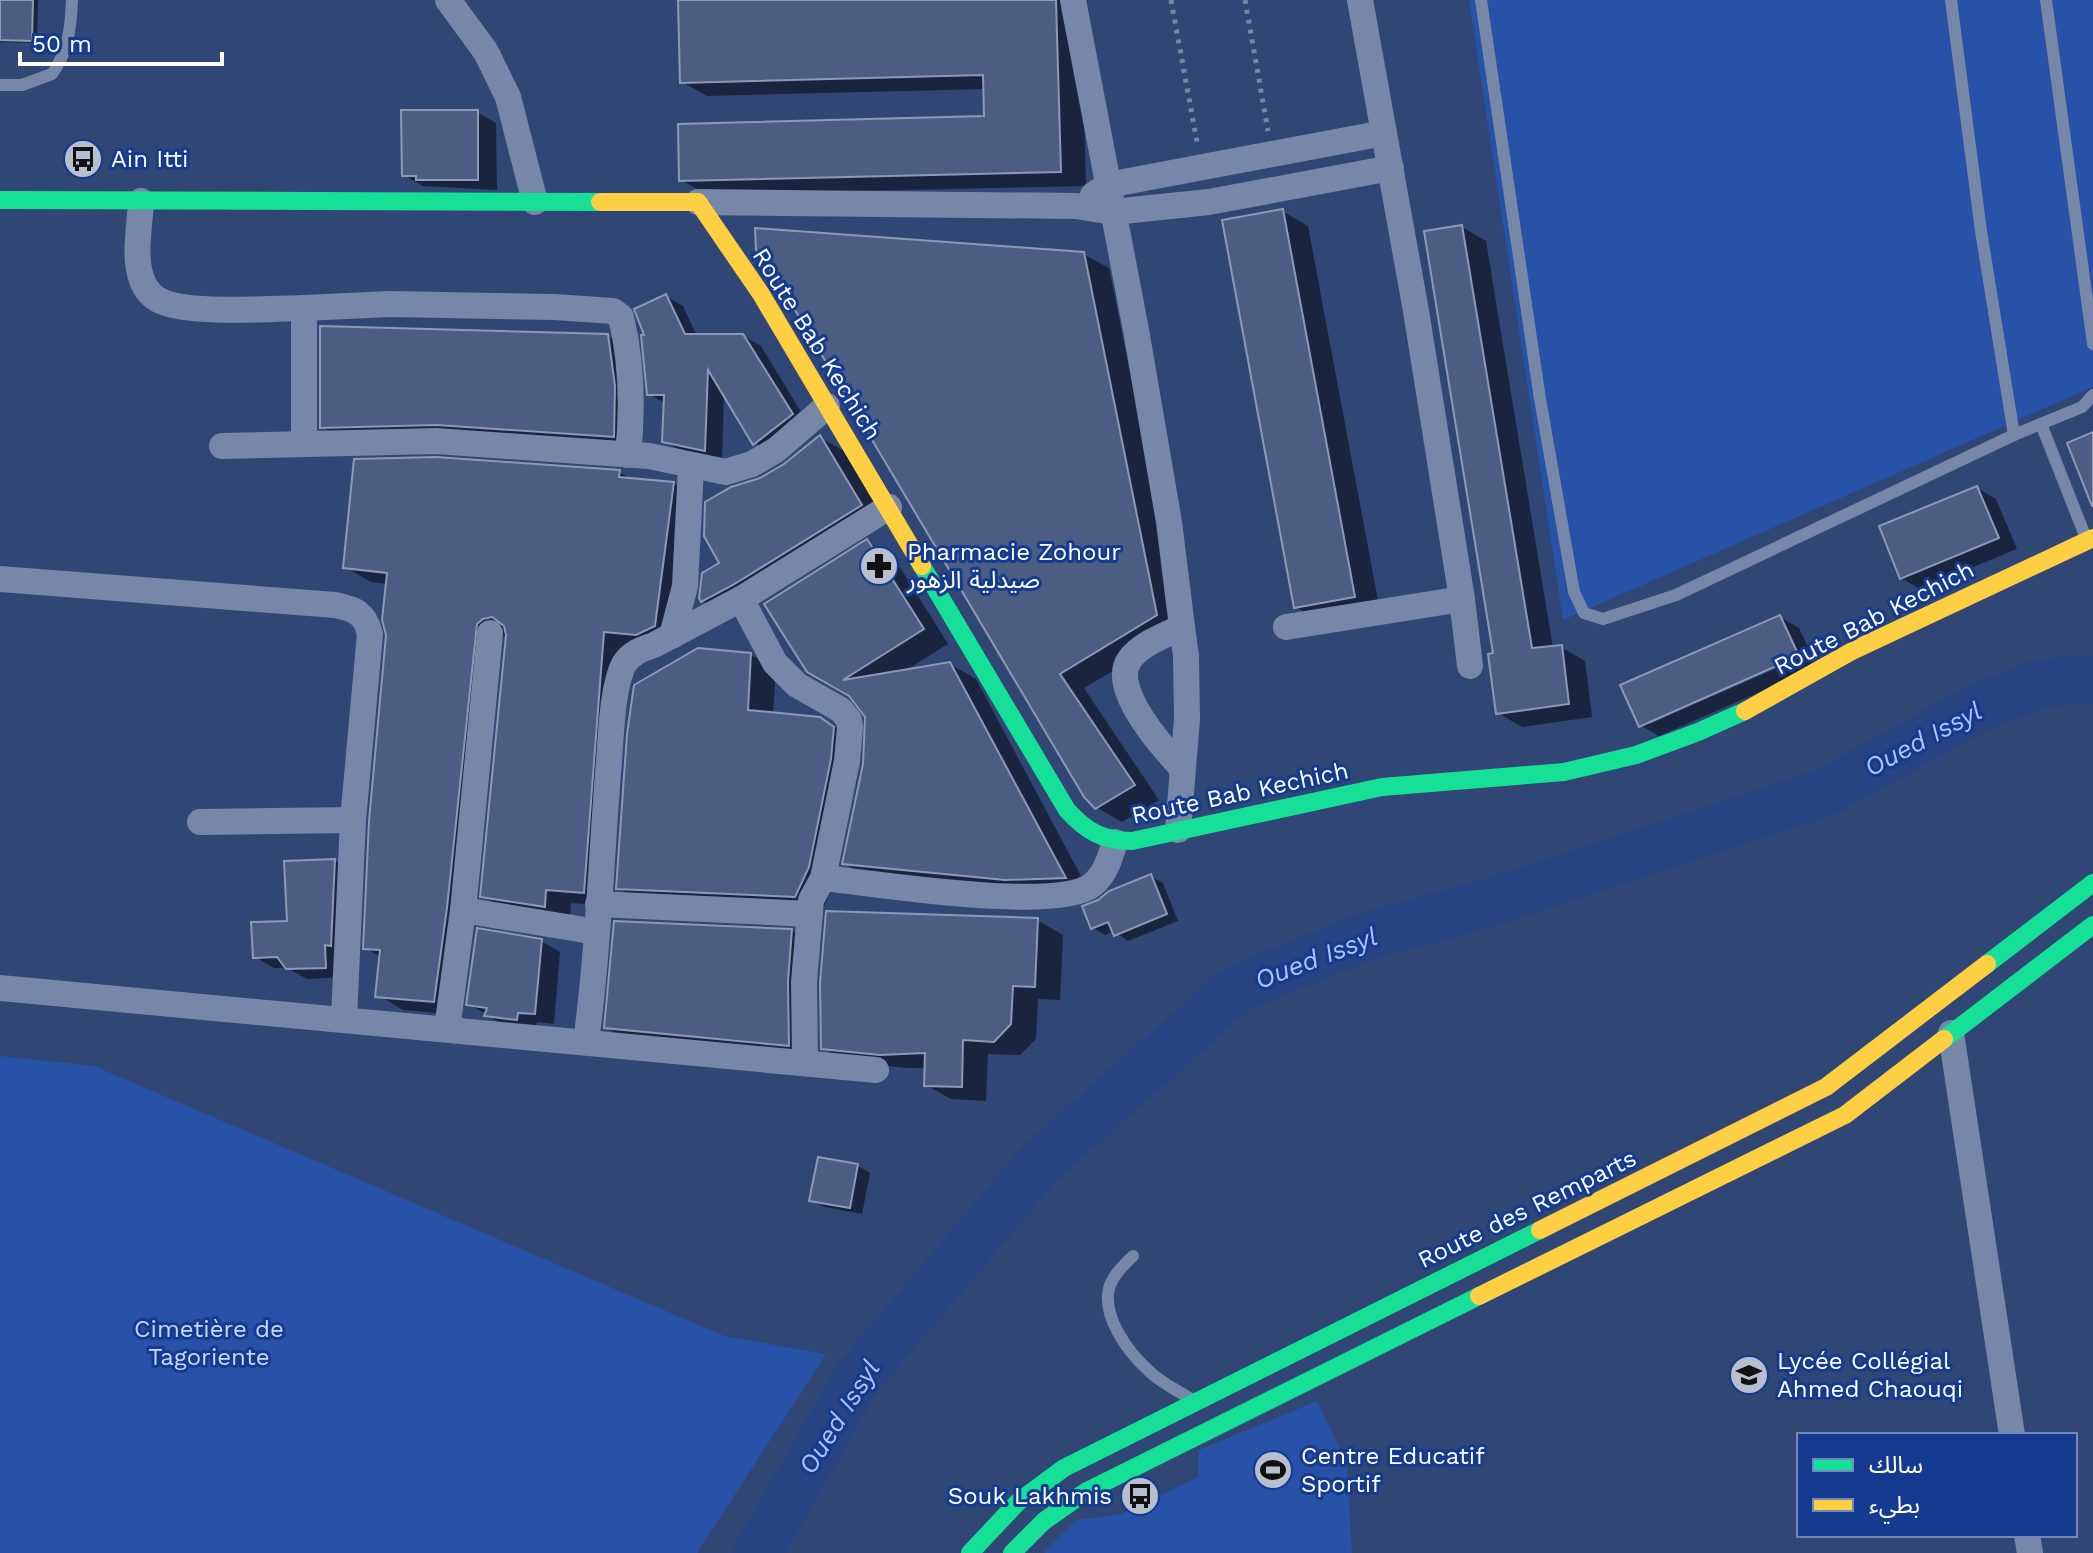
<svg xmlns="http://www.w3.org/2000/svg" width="2093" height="1553" font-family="'Work Sans','Noto Sans Arabic',sans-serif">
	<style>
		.green { fill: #2752a7 }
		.shadow { fill: #0007; fill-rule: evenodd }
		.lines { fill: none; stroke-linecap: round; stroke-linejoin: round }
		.river { stroke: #274381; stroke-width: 48 }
		.building { fill: #4b5d82; stroke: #8c9ab5; stroke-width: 2 }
		.path { stroke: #7787a7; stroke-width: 5; stroke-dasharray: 4 6; stroke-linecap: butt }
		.lane { stroke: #7787a7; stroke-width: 12 }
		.street { stroke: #7787a7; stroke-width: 26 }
		.fast { stroke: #16e098; stroke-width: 18 }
		.slow { stroke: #ffcf43; stroke-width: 18 }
		.labels { text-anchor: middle; stroke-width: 6; stroke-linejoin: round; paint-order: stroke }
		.poi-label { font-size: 24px; fill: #fff; stroke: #143b90; text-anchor: start }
		.street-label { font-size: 24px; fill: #fff; stroke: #143b90 }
		.park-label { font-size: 24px; fill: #c7d9fc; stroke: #143b90 }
		.water-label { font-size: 26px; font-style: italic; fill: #acc6f8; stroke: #143b90 }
	</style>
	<rect width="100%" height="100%" fill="#304674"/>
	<g class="green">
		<path d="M 1469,0 L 2093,0 L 2093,387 L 1563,620 Z"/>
		<path d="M 0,1056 L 94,1066 L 724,1336 L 826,1354 L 697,1553 L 0,1553 Z"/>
		<path d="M 1317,1401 L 1347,1463 L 1352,1553 L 1044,1553 L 1077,1520 L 1122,1514 L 1198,1477 L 1199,1450 Z"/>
	</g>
	<g class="shadow">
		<path d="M 0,0 L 38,0 L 37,43 L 0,42 Z"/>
		<path d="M 680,0 L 1081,0 L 1086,186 L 706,194 L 681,180 L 986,118 L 986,89 L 707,96 L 682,82 Z"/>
		<path d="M 477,112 L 496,123 L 497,190 L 423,186 L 404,175 Z"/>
		<path d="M 1282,211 L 1308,226 L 1380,611 L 1321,622 L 1296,607 Z"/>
		<path d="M 1462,227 L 1486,241 L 1553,648 L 1561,647 L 1585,661 L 1592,717 L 1522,727 L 1498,713 Z"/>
		<path d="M 757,230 L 1083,254 L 1109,268 L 1182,630 L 1084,688 L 1159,800 L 1122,822 L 1096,807 Z"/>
		<path d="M 666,296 L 683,306 L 697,336 L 743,336 L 761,346 L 809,425 L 772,453 L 755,443 L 724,393 L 722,460 L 682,451 L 664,441 L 666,404 L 649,394 Z"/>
		<path d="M 608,336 L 633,351 L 638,451 L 347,441 L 322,427 Z"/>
		<path d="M 821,438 L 846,452 L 886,520 L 728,615 L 703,601 L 761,480 L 785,465 Z"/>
		<path d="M 619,472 L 633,480 L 674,484 L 699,499 L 680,640 L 629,645 L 609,906 L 571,903 L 570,920 L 508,910 L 482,896 L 508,633 L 503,637 L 499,646 L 460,1015 L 403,1010 L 378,995 L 381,957 L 365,948 L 388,635 L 388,584 L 371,582 L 345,567 Z"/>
		<path d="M 1977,488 L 1996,499 L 2017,549 L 1920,589 L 1901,578 Z"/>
		<path d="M 867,542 L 893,556 L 948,644 L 903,672 L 950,664 L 976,679 L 1089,891 L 870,878 L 844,863 L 865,764 L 867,716 L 851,695 L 809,671 Z"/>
		<path d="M 1780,617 L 1799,628 L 1817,667 L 1659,736 L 1640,725 ZM 1807,651 L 1809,654 L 1649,724 L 1649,720 Z"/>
		<path d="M 751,655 L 776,669 L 773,715 L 820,719 L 856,739 L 832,890 L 821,911 L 644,902 L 618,888 Z"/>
		<path d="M 335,861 L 354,872 L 344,977 L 307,979 L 287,968 L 274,968 L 255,957 L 289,923 Z"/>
		<path d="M 1150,876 L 1163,883 L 1178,921 L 1128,941 L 1114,931 L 1105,935 L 1093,928 Z"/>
		<path d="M 1037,920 L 1063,935 L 1060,1000 L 1038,999 L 1036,1039 L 1020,1055 L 988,1054 L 986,1101 L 951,1099 L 926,1085 L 927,1068 L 907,1068 L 848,1062 L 823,1048 Z"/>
		<path d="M 616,923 L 792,931 L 817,946 L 814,1059 L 631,1042 L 606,1027 Z"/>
		<path d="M 541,941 L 560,952 L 554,1024 L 537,1022 L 536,1029 L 505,1026 L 469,1004 Z"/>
		<path d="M 858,1166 L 870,1173 L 862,1214 L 824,1207 L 812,1200 Z"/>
	</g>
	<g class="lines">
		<path class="river" d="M 758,1553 L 856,1380 L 1039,1164 L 1235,990 L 1364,937 L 1491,902 L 1824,793 L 1976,709 L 2041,683 L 2093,679"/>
	</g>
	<g class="building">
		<path d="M 0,0 L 33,0 L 32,41 L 0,40 Z"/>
		<path d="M 678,0 L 1056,0 L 1061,172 L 679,181 L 678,124 L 984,116 L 983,75 L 680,83 Z"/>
		<path d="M 401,110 L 478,110 L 478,180 L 416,180 L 416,176 L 402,176 Z"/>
		<path d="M 1283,209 L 1355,597 L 1294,608 L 1222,220 Z"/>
		<path d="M 1462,225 L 1532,648 L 1562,645 L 1569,704 L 1496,714 L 1488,654 L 1493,653 L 1424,231 Z"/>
		<path d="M 755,228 L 1084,252 L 1157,615 L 1060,674 L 1135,785 L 1095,809 L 1084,797 L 779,283 L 756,250 Z"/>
		<path d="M 666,294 L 685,334 L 743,334 L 793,414 L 753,445 L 708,370 L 705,451 L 662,442 L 664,395 L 647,395 L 641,335 L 644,335 L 634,309 Z"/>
		<path d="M 320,326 L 608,334 L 615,386 L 614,437 L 437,425 L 320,428 Z"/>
		<path d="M 2093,432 L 2093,506 L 2092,506 L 2067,443 Z"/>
		<path d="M 820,435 L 862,505 L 733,585 L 701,602 L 699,598 L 702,573 L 719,563 L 704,536 L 705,502 L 731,487 L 760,478 L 784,464 Z"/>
		<path d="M 436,457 L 620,470 L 619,477 L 674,482 L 655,626 L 636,635 L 604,632 L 584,893 L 546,890 L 545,907 L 480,897 L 506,635 L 504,626 L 492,617 L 483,619 L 477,624 L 447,908 L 434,1002 L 375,997 L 380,950 L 363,949 L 369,821 L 386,635 L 382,620 L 387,573 L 343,568 L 354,459 Z"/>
		<path d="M 1977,486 L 1999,538 L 1900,579 L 1879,526 Z"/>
		<path d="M 867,539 L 924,629 L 843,680 L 950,662 L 1066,878 L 1005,880 L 842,864 L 863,764 L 865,717 L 849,696 L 807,672 L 764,604 Z"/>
		<path d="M 1780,615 L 1799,656 L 1639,727 L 1620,685 Z"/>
		<path d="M 698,648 L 751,653 L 748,710 L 820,717 L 834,727 L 831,759 L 809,867 L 795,897 L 616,889 L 627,734 L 634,685 Z"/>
		<path d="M 335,859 L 331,946 L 325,945 L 326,968 L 286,969 L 277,957 L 253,958 L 251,922 L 287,921 L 284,861 Z"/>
		<path d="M 1151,874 L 1167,914 L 1114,936 L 1108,922 L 1091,929 L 1082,906 L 1098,900 L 1109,891 Z"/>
		<path d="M 826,911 L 1038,918 L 1035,987 L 1013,986 L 1011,1024 L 994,1042 L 963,1040 L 962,1087 L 924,1086 L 925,1053 L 880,1055 L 821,1049 L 820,983 Z"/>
		<path d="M 614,921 L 792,929 L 788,981 L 789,1046 L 604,1028 Z"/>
		<path d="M 477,928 L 542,939 L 535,1014 L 518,1013 L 517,1020 L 484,1016 L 487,1008 L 466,1005 Z"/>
		<path d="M 818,1157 L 858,1164 L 850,1208 L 809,1201 Z"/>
	</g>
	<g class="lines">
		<g class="path">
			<path d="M 1171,0 L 1197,142"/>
			<path d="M 1245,0 L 1268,131"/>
		</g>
		<g class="lane">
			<path d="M 1481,0 L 1540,399 L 1574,592 L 1584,613 L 1603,619 L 1676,595 L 2014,435 L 2082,407 L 2093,395"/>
			<path d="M 1951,0 L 1981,231 L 2014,435"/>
			<path d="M 2046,0 L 2093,344"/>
			<path d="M 0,85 L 22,85 L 52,74 C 68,52 71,27 72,0"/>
			<path d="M 2041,424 L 2086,538"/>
			<path d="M 1133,1256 C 1124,1265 1115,1273 1110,1285 C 1100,1315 1128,1352 1149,1371 C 1161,1383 1177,1390 1191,1399"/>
		</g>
		<g class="street">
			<path d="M 448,0 L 486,52 L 508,97 L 535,202"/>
			<path d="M 1073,0 L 1136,330 L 1169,522 L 1182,627 L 1186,656 L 1187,719 L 1178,830"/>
			<path d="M 1360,0 L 1416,311 L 1462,599 L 1470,666"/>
			<path d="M 1093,195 L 1108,185 L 1384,133"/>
			<path d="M 141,201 C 140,225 133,257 142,280 C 146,291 153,298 163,302 C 192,314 270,309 304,308 L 304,444"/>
			<path d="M 698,202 L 1076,206 L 1113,212 L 1209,202 L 1391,168"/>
			<path d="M 304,308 L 390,304 L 554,307 L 613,311 L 621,317 C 632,363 633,408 628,455"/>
			<path d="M 222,446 L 436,441 L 649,456 L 726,472 L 752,464 L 776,450 L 827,406"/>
			<path d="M 0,579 L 335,605 C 355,609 365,613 370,634 L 353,820 L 344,1019"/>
			<path d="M 741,599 L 775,663 L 797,685 L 841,710 L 849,720 L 850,727 L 847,761 L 823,878 L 811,900 L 804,982 L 805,1063"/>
			<path d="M 1182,627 C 1165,635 1141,644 1130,659 C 1108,688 1164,749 1183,769"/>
			<path d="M 1286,627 L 1462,599"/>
			<path d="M 672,636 L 685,586 L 691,467"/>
			<path d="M 200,822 L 353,820"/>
			<path d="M 823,878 C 874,883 1056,913 1092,885 C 1106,874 1110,857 1115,842"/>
			<path d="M 598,904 L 810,914"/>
			<path d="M 463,910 L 490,633"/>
			<path d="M 0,988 L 876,1070"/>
			<path d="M 447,1029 L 463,910 L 597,932"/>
			<path d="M 1951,1033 L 2012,1435"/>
			<path d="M 586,1042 C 598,953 601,863 608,773 C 611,744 611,689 624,664 C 631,653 642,649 654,645 L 741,599 L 889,507"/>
			<path d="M 2027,1535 L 2030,1553"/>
		</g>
		<g class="fast">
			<path d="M 0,200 L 600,202"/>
			<path d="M 922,566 L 1067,810 C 1086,831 1103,841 1132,841 L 1382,787 L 1564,772 L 1636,755 L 1698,732 L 1745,711"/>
			<path d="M 1987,964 L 2093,883"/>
			<path d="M 1944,1039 L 2093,925"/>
			<path d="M 970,1553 L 1018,1502 L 1064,1468 L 1540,1230"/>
			<path d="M 1012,1553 L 1044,1521 L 1087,1491 L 1479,1296"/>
		</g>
		<g class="slow">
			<path d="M 600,202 L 698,202 L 761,294 L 922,566"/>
			<path d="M 1745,711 L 1854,650 L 2093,538"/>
			<path d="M 1540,1230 L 1826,1087 L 1987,964"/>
			<path d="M 1479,1296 L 1845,1115 L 1944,1039"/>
		</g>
	</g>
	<defs>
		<symbol id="bus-disc" viewBox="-11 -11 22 22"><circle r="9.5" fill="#b7bece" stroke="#143b90"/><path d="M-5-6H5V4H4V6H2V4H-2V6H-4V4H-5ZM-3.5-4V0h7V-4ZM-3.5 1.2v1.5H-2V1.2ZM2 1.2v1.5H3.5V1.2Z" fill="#111"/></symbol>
		<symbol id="pharmacy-disc" viewBox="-11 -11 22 22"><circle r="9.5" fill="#b7bece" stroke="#143b90"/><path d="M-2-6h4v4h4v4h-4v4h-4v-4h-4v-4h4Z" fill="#111"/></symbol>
		<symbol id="school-disc" viewBox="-11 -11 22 22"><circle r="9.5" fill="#b7bece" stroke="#143b90"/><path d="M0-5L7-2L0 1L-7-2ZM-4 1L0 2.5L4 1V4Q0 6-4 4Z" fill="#111"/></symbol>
		<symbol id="stadium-disc" viewBox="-11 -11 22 22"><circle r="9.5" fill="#b7bece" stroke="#143b90"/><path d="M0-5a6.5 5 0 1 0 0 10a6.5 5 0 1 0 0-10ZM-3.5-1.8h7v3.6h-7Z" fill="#111"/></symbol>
	</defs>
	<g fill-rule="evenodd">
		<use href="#bus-disc" x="61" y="137" width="44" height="44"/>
		<use href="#pharmacy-disc" x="857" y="544" width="44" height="44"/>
		<use href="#school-disc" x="1727" y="1353" width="44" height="44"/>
		<use href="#stadium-disc" x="1251" y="1448" width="44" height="44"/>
		<use href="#bus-disc" x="1118" y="1474" width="44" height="44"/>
	</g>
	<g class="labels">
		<g class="poi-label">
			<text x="111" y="167">Ain Itti</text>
			<text x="907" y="560">Pharmacie Zohour<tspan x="907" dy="28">صيدلية الزهور</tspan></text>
			<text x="1777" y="1369">Lycée Collégial<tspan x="1777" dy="28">Ahmed Chaouqi</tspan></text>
			<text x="1301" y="1464">Centre Educatif<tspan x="1301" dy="28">Sportif</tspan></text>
			<text x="1112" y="1504" text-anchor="end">Souk Lakhmis</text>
		</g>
		<g class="street-label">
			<text transform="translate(817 344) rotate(58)" y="8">Route Bab Kechich</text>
			<text transform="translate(1874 618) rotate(-27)" y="8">Route Bab Kechich</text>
			<text transform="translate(1240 793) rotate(-12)" y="8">Route Bab Kechich</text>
			<text transform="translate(1527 1209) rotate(-26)" y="8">Route des Remparts</text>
		</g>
		<g class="park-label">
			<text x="209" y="1337">Cimetière de<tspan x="209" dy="28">Tagoriente</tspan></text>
		</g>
		<g class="water-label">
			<text transform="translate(1923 739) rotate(-28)" y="9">Oued Issyl</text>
			<text transform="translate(1316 958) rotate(-21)" y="9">Oued Issyl</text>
			<text transform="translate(839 1417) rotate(-58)" y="9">Oued Issyl</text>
		</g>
	</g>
	<rect x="1797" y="1433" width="280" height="104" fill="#143b90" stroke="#7289bc" stroke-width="2"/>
	<rect x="1813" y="1459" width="40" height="12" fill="#16e098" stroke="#7289bc" stroke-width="2"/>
	<text x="1869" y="1473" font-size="24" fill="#ffffff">سالك</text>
	<rect x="1813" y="1499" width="40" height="12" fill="#ffcf43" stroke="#7289bc" stroke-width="2"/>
	<text x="1869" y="1513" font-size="24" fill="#ffffff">بطيء</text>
	<path d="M20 52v12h202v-12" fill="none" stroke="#ffffff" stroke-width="4"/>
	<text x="32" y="52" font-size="24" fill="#ffffff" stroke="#143b90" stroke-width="6" paint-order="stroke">50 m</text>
</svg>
